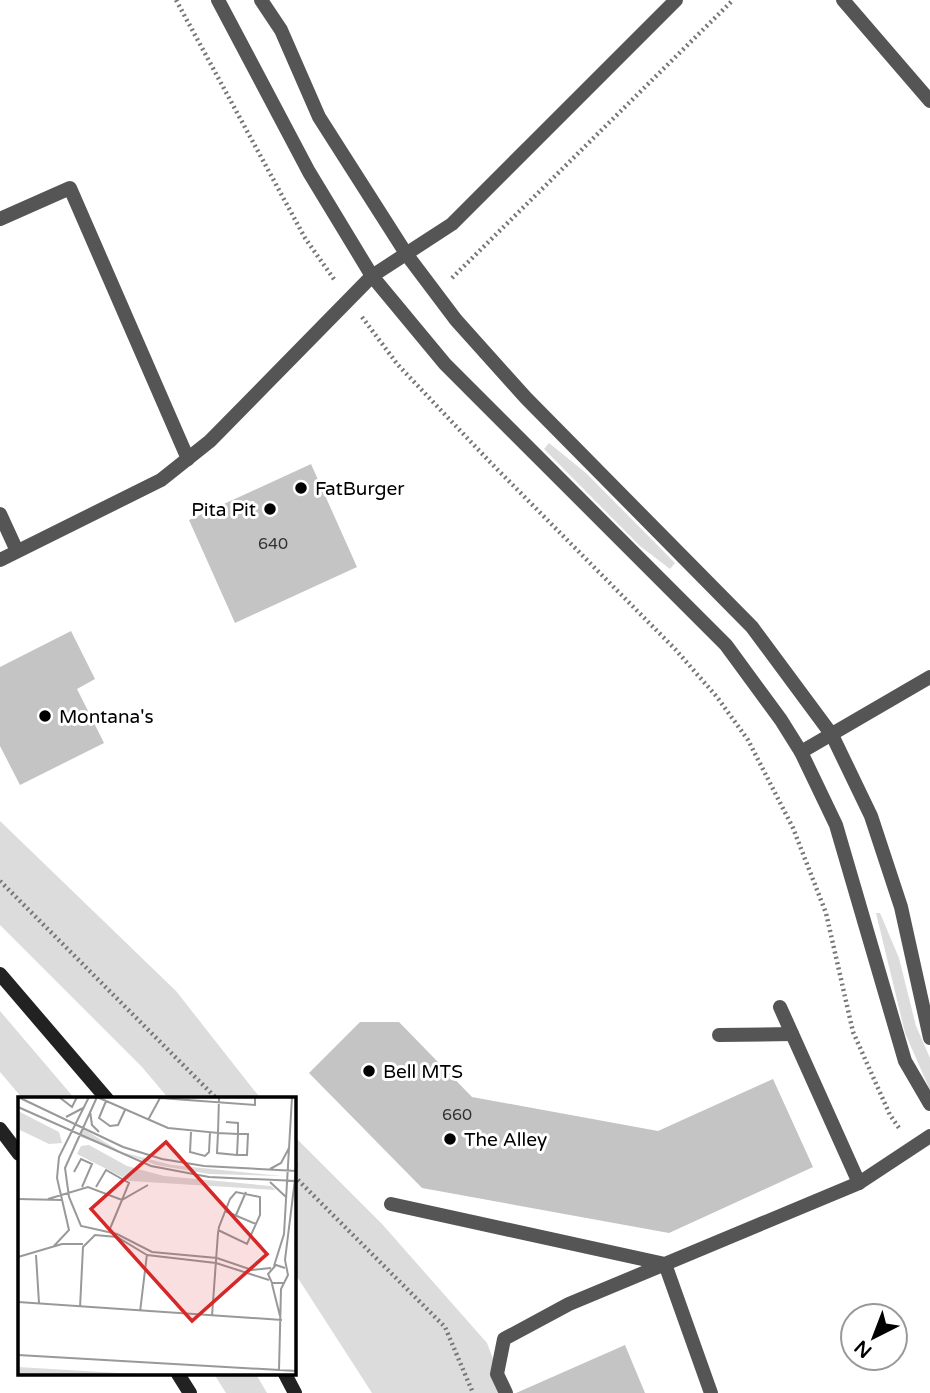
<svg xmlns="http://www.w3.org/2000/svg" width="930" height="1393" font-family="'Varela Round',sans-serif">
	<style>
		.green { fill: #dcdcdc }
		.building { fill: #c4c4c4 }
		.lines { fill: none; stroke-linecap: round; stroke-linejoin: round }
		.path { stroke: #777; stroke-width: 4.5; stroke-dasharray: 2 3.5; stroke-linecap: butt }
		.service { stroke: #555; stroke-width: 14 }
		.minor { stroke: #555; stroke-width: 14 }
		.secondary { stroke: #222; stroke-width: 14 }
		.poi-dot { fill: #000; stroke: #fff; stroke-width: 2.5 }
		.labels { text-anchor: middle; stroke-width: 6; stroke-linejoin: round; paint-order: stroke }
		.number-label { font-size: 16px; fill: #313131 }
		.poi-label { font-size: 19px; fill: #000; stroke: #fff; text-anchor: start }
		.inset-road { fill: none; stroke: #999; stroke-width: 2 }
		.view { fill: #d62828; fill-opacity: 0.15; stroke: #d62828; stroke-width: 3.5 }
		.inset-edge { fill: none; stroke: #000; stroke-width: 3.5 }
	</style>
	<rect width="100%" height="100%" fill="#fff"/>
	<g class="green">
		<path d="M 549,443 L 586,473 L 675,563 L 670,569 L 640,546 L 544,449 Z"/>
		<path d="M 0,821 L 176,991 L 261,1099 L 169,1099 L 142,1067 L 0,925 Z"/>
		<path d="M 876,913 L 880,913 L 899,958 L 916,1026 L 930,1058 L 930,1090 L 905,1033 Z"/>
		<path d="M 0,1011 L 75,1099 L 23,1099 L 0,1072 Z"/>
		<path d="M 294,1136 L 382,1224 L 487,1343 L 506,1393 L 372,1393 L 294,1272 Z"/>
		<path d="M 214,1374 L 256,1374 L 267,1393 L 226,1393 Z"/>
	</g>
	<g class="building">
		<path d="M 311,464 L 357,567 L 235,623 L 189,520 Z"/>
		<path d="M 71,631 L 95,679 L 77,689 L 104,743 L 20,785 L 0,746 L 0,667 Z"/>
		<path d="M 360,1022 L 399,1022 L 472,1097 L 658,1131 L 773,1079 L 813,1167 L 669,1233 L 422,1188 L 309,1073 Z"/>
		<path d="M 625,1345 L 645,1393 L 516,1393 Z"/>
	</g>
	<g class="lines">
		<g class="path">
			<path d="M 176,0 L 305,238 L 336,282"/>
			<path d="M 452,278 L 733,0"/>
			<path d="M 362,317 L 398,365 L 490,462 L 675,649 L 717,697 L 748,740 L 793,828 L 826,913 L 853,1032 L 890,1115 L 899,1128"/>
			<path d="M 0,881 L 217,1099"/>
			<path d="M 294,1176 L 445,1327 L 473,1393"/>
		</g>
		<g class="service">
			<path d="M 843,0 L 930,101"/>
			<path d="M 0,219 L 70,188 L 188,459"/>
			<path d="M 0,514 L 17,551"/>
			<path d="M 0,560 L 161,480 L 210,441 L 372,276 L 452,224 L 676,0"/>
			<path d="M 801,752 L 930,677"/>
			<path d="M 780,1007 L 859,1183"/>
			<path d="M 719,1035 L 792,1034"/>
			<path d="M 391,1204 L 665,1264 L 859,1183 L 930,1136"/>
			<path d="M 506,1393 L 497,1374 L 504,1339 L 569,1304 L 665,1264 L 711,1393"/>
		</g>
		<g class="minor">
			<path d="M 218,0 L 309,172 L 372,276 L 445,364 L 726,645 L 781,720 L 801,752 L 836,825 L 905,1061 L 930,1104"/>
			<path d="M 261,0 L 281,30 L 319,117 L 407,255 L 456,320 L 526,398 L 752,627 L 832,735 L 871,816 L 901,907 L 930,1038"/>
		</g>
		<g class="secondary">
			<path d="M 0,974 L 107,1099"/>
			<path d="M 0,1129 L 19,1154"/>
			<path d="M 178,1374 L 190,1393"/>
			<path d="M 285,1374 L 295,1393"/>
		</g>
	</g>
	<g class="poi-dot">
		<circle cx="301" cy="488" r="7"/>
		<circle cx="270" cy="509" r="7"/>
		<circle cx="45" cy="716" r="7"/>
		<circle cx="369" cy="1071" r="7"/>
		<circle cx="450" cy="1139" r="7"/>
	</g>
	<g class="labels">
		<g class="number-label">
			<text x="273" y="549">640</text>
			<text x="457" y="1120">660</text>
		</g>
		<g class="poi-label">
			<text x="315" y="495">FatBurger</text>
			<text x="256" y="516" text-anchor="end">Pita Pit</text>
			<text x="59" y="723">Montana's</text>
			<text x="383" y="1078">Bell MTS</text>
			<text x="464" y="1146">The Alley</text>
		</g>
	</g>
	<g transform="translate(18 1097)">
		<rect width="278" height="278" fill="#fff"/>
		<path d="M 0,14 L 41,35 L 44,46 L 31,47 L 0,32 ZM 64,31 L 103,55 L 154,68 L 264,79 L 191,77 L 138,68 L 60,39 ZM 71,48 L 109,69 L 146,79 L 253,89 L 258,93 L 112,84 L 59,57 L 63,49 ZM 0,270 L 117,277 L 119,278 L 0,278 Z" fill="#dcdcdc"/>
		<path class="inset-road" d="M 0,0 L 105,50 L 144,62 L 186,69 L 279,74M 41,0 L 54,10 L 59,0M 79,0 L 47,71 L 51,100 L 63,129 L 99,137 L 134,155 L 199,161 L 234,173 L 253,171M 79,0 L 150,31 L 200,36 L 201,0M 142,1 L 237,8 L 237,0M 88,4 L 81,21 L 92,29 L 100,28 L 107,13M 0,10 L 133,69 L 191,80 L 279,84M 72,14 L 74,28 L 81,35M 48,20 L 67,10M 130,23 L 142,1M 208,25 L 220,26 L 220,37 L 219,58 L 229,58 L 230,37 L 220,37 L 200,36 L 199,56 L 219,58M 173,35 L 172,55 L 187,59 L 191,55 L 192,35M 252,72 L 263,66 L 271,51M 56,75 L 63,62 L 74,67 L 64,90M 252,85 L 268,100M 0,102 L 44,103M 30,102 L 70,90 L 104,103 L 111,86 L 88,73 L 78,90M 207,114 L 238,127M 218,118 L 228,95M 91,134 L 104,103 L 130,88M 35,150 L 51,133 L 39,81 L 41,60 L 71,0M 18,158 L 21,206M 0,160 L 44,147 L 65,147M 256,169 L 266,137 L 274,0M 266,186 L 254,186 L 250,177 L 258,168 L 267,171M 254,187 L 262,219M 0,205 L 264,223M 62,211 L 65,150 L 77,138 L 99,140 L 129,158 L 198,166 L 251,183M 122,215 L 129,157M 194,219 L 200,136 L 201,130 L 212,102 L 218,95 L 242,100 L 242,118 L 229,147 L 200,133M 0,258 L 279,274M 261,273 L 263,192 L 270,178 L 267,163 L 279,66"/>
		<path class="view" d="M 148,45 L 249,157 L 174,224 L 73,112 Z"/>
		<rect width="278" height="278" class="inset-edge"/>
	</g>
	<g transform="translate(874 1337) rotate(222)"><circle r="33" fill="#ffffff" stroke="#999999" stroke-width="2"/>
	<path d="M0-5L12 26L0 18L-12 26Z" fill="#000000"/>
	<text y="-10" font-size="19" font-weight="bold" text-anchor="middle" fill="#000000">N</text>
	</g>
</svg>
